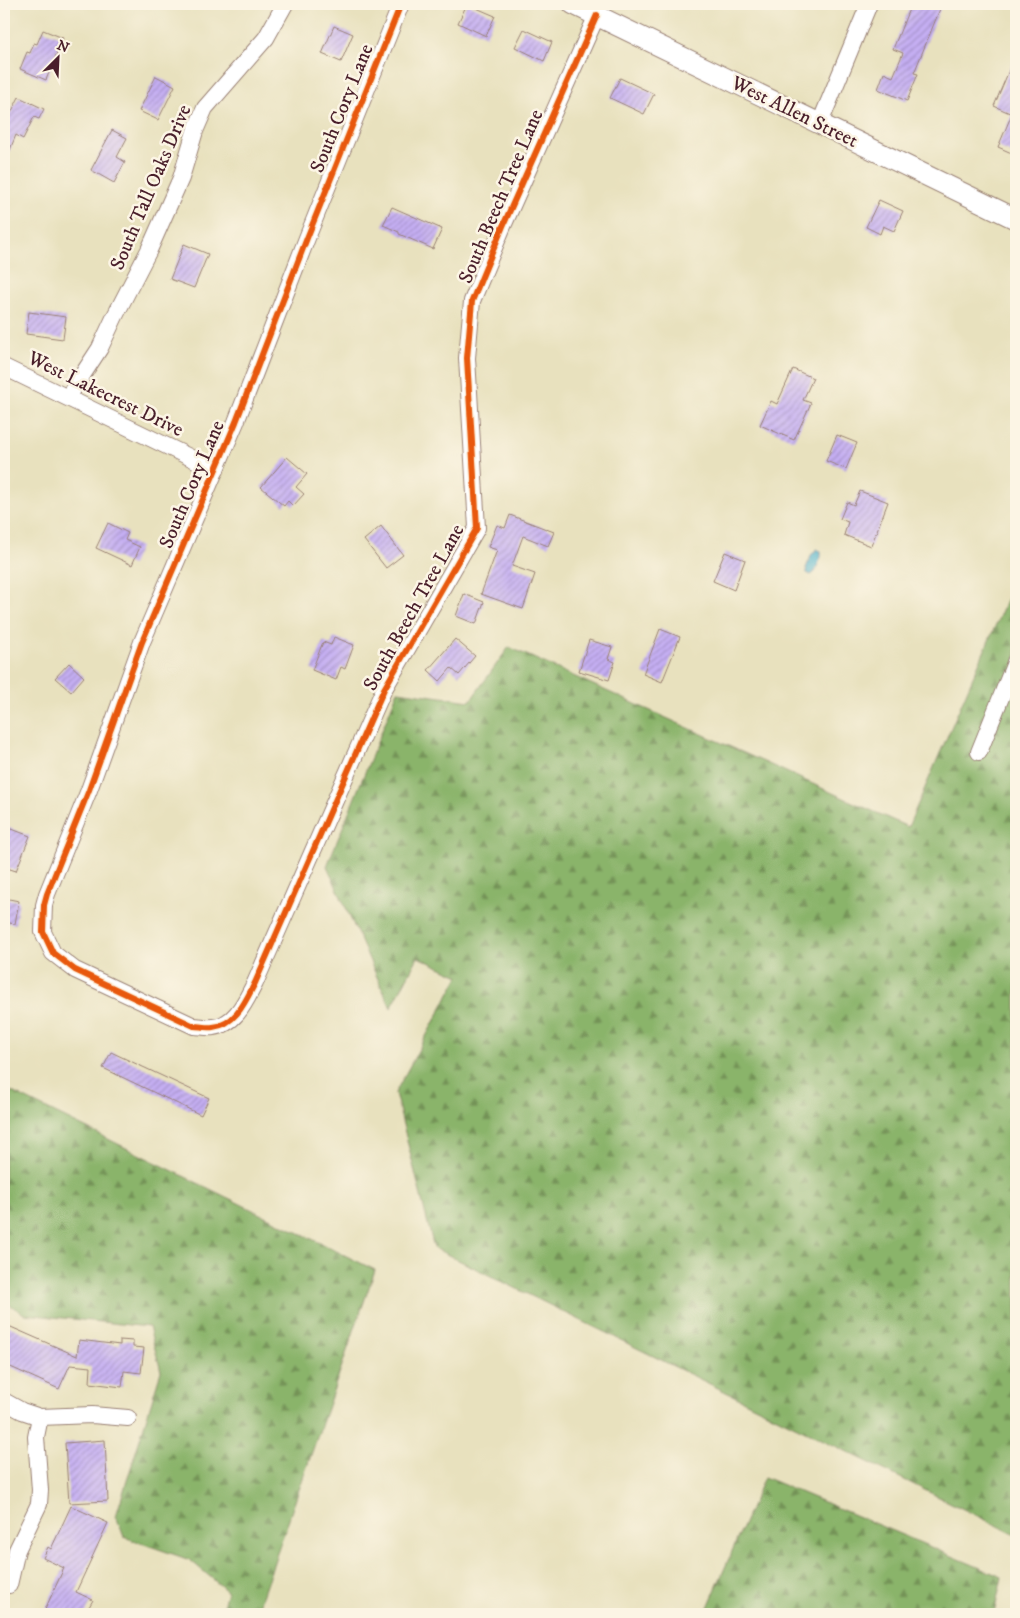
<svg xmlns="http://www.w3.org/2000/svg" width="1020" height="1618" font-family="'IM FELL DW Pica',serif">
	<style>
		.forest { fill: url(#forest-firs); stroke: #6a6a4a }
		.water { fill: #4bb1ca; stroke: #4a687a }
		.building { fill: url(#building-hatch) }
		.lines { fill: none; stroke-linecap: round; stroke-linejoin: round }
		.minor-casing { stroke: #998074; stroke-width: 18 }
		.tertiary-casing { stroke: #998074; stroke-width: 22 }
		.minor { stroke: #fff; stroke-width: 16 }
		.tertiary { stroke: #fff; stroke-width: 20 }
		.cycleway-casing { stroke: #fcf5e5; stroke-width: 9 }
		.cycleway { stroke: #e8590c; stroke-width: 6 }
		.labels { text-anchor: middle; stroke-width: 5; stroke-linejoin: round; paint-order: stroke }
		.street-label { font-size: 20px; fill: #4a1f2b; stroke: #fcf5e5 }
	</style>
	<defs>
		<pattern id="forest-firs" width="22" height="20" patternUnits="userSpaceOnUse" patternTransform="scale(1.25)"><rect width="22" height="20" fill="#8ab46a"/><path d="M5 1l3.5 6h-7zM16 11l3.5 6h-7z" fill="#739257"/></pattern>
		<pattern id="building-hatch" width="6" height="6" patternUnits="userSpaceOnUse" patternTransform="scale(1.25)"><rect width="6" height="6" fill="#c5aff3"/><path d="M-1 1l2-2M0 6l6-6M5 7l2-2" fill="none" stroke="#a28ec5"/></pattern>
	</defs>
	<rect width="100%" height="100%" fill="#fcf5e5"/>
	<filter id="ink" filterUnits="userSpaceOnUse"><feTurbulence type="fractalNoise" baseFrequency=".02" numOctaves="2"/><feDisplacementMap in="SourceGraphic" scale="10" xChannelSelector="R" yChannelSelector="G"/><feConvolveMatrix kernelMatrix="1 2 1 2 8 2 1 2 1" color-interpolation-filters="sRGB"/></filter>
	<filter id="wash" filterUnits="userSpaceOnUse"><feTurbulence type="fractalNoise" baseFrequency=".0096" numOctaves="4" result="noise"/><feDisplacementMap in="SourceGraphic" scale="20" xChannelSelector="R" yChannelSelector="G"/><feGaussianBlur stdDeviation="1.12" result="paint"/><feColorMatrix in="noise" values="0 0 0 0 0 0 0 0 0 0 0 0 0 0 0 0 0 1.4 0 .05"/><feComposite in="paint" operator="in"/></filter>
	<g filter="url(#wash)">
		<rect width="100%" height="100%" fill="#e8e1be"/>
		<g class="forest">
			<path d="M 1016,578 L 1016,1535 L 434,1248 L 395,1093 L 459,976 L 418,957 L 391,1008 L 327,866 L 398,691 L 470,701 L 509,647 L 908,827 Z"/>
			<path d="M 4,1088 L 375,1270 L 256,1614 L 221,1614 L 227,1591 L 190,1560 L 124,1537 L 116,1516 L 161,1371 L 149,1327 L 24,1314 L 4,1301 Z"/>
			<path d="M 764,1477 L 1002,1577 L 994,1614 L 705,1614 Z"/>
		</g>
		<path class="water" d="M 816,549 L 821,551 L 821,557 L 815,572 L 811,575 L 807,573 L 806,568 L 812,554 L 815,552 Z"/>
		<g id="blocks">
			<g class="building">
				<path d="M 467,4 L 495,16 L 486,36 L 458,23 Z"/>
				<path d="M 911,4 L 942,4 L 914,73 L 918,74 L 907,101 L 878,89 L 884,73 L 893,77 L 903,53 L 893,49 Z"/>
				<path d="M 334,26 L 353,34 L 341,62 L 322,54 Z"/>
				<path d="M 524,29 L 552,42 L 544,61 L 515,47 Z"/>
				<path d="M 43,30 L 63,38 L 46,80 L 20,69 L 27,52 L 30,53 L 34,43 L 37,44 Z"/>
				<path d="M 1016,54 L 1016,155 L 998,147 L 1012,114 L 994,106 Z"/>
				<path d="M 156,76 L 175,86 L 158,120 L 139,111 Z"/>
				<path d="M 620,78 L 654,94 L 644,114 L 610,98 Z"/>
				<path d="M 19,97 L 44,109 L 39,119 L 34,117 L 23,139 L 16,135 L 4,164 L 4,120 L 8,111 L 11,113 Z"/>
				<path d="M 112,130 L 127,138 L 117,157 L 125,162 L 114,183 L 91,170 Z"/>
				<path d="M 879,200 L 903,211 L 894,231 L 883,226 L 880,234 L 866,227 Z"/>
				<path d="M 392,207 L 442,229 L 433,249 L 399,234 L 399,232 L 383,225 Z"/>
				<path d="M 184,244 L 208,254 L 194,288 L 170,279 Z"/>
				<path d="M 29,312 L 66,317 L 63,339 L 26,334 Z"/>
				<path d="M 793,369 L 813,378 L 803,400 L 811,403 L 794,440 L 760,425 L 771,401 L 777,404 Z"/>
				<path d="M 837,435 L 857,443 L 846,469 L 826,461 Z"/>
				<path d="M 287,457 L 307,474 L 296,487 L 304,494 L 293,506 L 288,501 L 284,506 L 261,487 Z"/>
				<path d="M 860,491 L 888,502 L 871,546 L 844,535 L 848,522 L 840,519 L 847,502 L 854,505 Z"/>
				<path d="M 510,515 L 554,532 L 548,546 L 523,536 L 512,566 L 535,574 L 523,609 L 481,594 L 497,550 L 488,547 L 497,525 L 505,528 Z"/>
				<path d="M 108,523 L 128,533 L 125,540 L 140,547 L 132,565 L 96,548 Z"/>
				<path d="M 381,526 L 403,555 L 386,568 L 364,540 Z"/>
				<path d="M 725,552 L 745,560 L 734,590 L 713,581 Z"/>
				<path d="M 464,594 L 484,602 L 476,624 L 456,616 Z"/>
				<path d="M 660,629 L 680,637 L 662,682 L 643,674 Z"/>
				<path d="M 334,637 L 354,645 L 345,669 L 341,667 L 336,680 L 312,670 L 323,642 L 331,645 Z"/>
				<path d="M 455,639 L 475,656 L 459,675 L 451,668 L 440,681 L 428,670 Z"/>
				<path d="M 589,640 L 612,647 L 608,659 L 615,662 L 609,680 L 579,671 Z"/>
				<path d="M 69,663 L 84,677 L 71,692 L 55,678 Z"/>
				<path d="M 4,826 L 30,836 L 16,871 L 4,867 Z"/>
				<path d="M 4,898 L 19,901 L 15,924 L 4,922 Z"/>
				<path d="M 111,1052 L 209,1098 L 201,1115 L 103,1068 Z"/>
				<path d="M 4,1324 L 77,1356 L 79,1340 L 120,1345 L 120,1340 L 133,1341 L 133,1347 L 144,1348 L 141,1373 L 124,1371 L 122,1387 L 90,1383 L 91,1367 L 70,1365 L 59,1389 L 4,1364 Z"/>
				<path d="M 105,1440 L 108,1501 L 69,1503 L 65,1443 Z"/>
				<path d="M 71,1506 L 108,1523 L 76,1592 L 93,1600 L 85,1614 L 43,1614 L 64,1568 L 43,1558 L 48,1547 L 51,1549 Z"/>
			</g>
		</g>
	</g>
	<g filter="url(#ink)">
		<use href="#blocks" fill-opacity="0" stroke="#998074" stroke-width="1"/>
		<g class="lines">
			<defs>
				<g id="minor">
					<path d="M 401,4 L 307,238 L 236,422 L 142,642 L 89,790 L 47,894 L 44,905 L 43,932 L 53,953 L 75,970 L 194,1026 C 200,1026 207,1028 213,1027 C 236,1025 246,1000 255,983 L 384,689 L 477,528 L 467,358 L 472,301 L 503,226 L 597,15"/>
					<path d="M 820,123 L 869,4"/>
					<path d="M 4,367 L 216,470"/>
					<path d="M 68,397 L 100,348 L 115,316 L 149,250 L 181,178 L 195,131 L 205,108 L 266,38 L 285,4"/>
					<path d="M 979,752 L 1016,660"/>
					<path d="M 4,1401 L 22,1411 L 40,1417 L 92,1415 L 128,1418"/>
					<path d="M 9,1585 L 17,1550 L 39,1504 L 40,1490 L 36,1437 L 40,1417"/>
				</g>
				<path id="tertiary" d="M 573,4 L 1016,219"/>
			</defs>
			<use href="#minor" class="minor-casing"/>
			<use href="#tertiary" class="tertiary-casing"/>
			<use href="#minor" class="minor"/>
			<use href="#tertiary" class="tertiary"/>
			<defs>
				<path id="cycleway" d="M 401,4 L 307,238 L 236,422 L 142,642 L 89,790 L 47,894 L 44,905 L 43,932 L 53,953 L 75,970 L 194,1026 C 200,1026 207,1028 213,1027 C 236,1025 246,1000 255,983 L 384,689 L 477,528 L 467,358 L 472,301 L 503,226 L 597,15"/>
			</defs>
			<use href="#cycleway" class="cycleway-casing"/>
			<use href="#cycleway" class="cycleway"/>
		</g>
	</g>
	<g class="labels">
		<g class="street-label">
			<text transform="translate(341 108) rotate(-68)" y="7">South Cory Lane</text>
			<text transform="translate(795 111) rotate(26)" y="7">West Allen Street</text>
			<text transform="translate(150 187) rotate(-67)" y="7">South Tall Oaks Drive</text>
			<text transform="translate(500 196) rotate(-67)" y="7">South Beech Tree Lane</text>
			<text transform="translate(106 393) rotate(26)" y="7">West Lakecrest Drive</text>
			<text transform="translate(191 484) rotate(-67)" y="7">South Cory Lane</text>
			<text transform="translate(413 607) rotate(-61)" y="7">South Beech Tree Lane</text>
		</g>
	</g>
	<rect width="1020" height="1618" fill="none" stroke="#fcf5e5" stroke-width="20"/>
	<g transform="translate(58 58) rotate(24)" stroke="#fcf5e5" stroke-width="4" paint-order="stroke">
	<path d="M0-4L9 19L0 12L-9 19Z" fill="#4a1f2b"/>
	<text y="-8" font-size="14" font-weight="bold" text-anchor="middle" fill="#4a1f2b">N</text>
	</g>
</svg>
